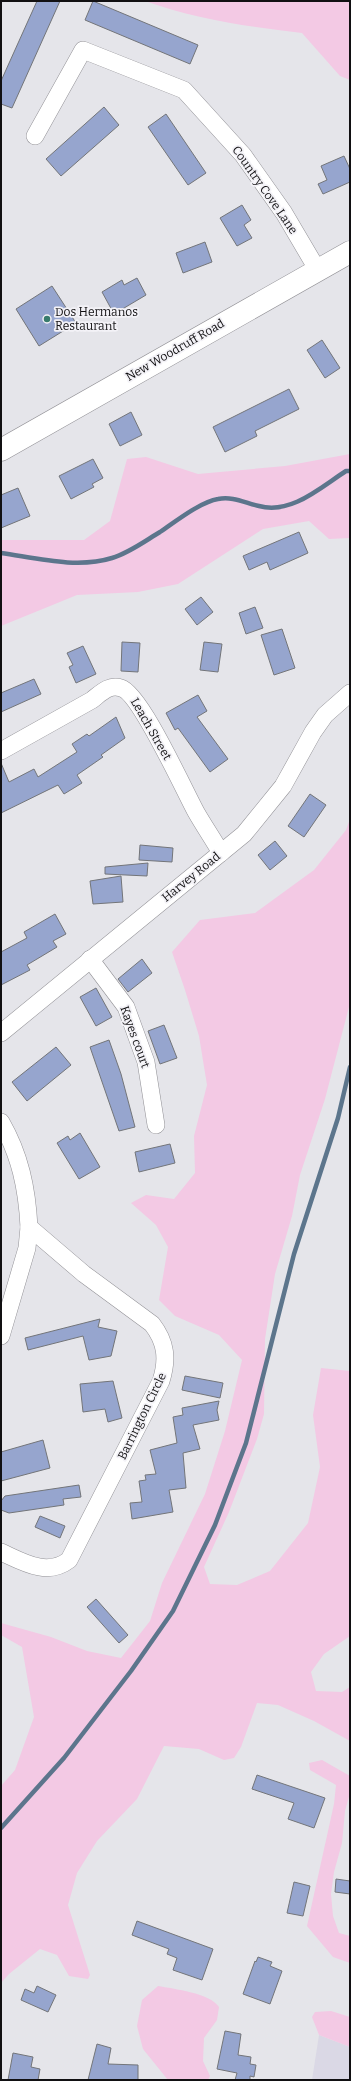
<svg xmlns="http://www.w3.org/2000/svg" width="351" height="2081" font-family="Bitter,serif">
	<style>
		.built { fill: #dad8e5 }
		.green { fill: #f3c9e4 }
		.lines { fill: none; stroke-linecap: round; stroke-linejoin: round }
		.stream { stroke: #5c758c; stroke-width: 4.5 }
		.building { fill: #96a5ce; stroke: #737579 }
		.street-casing { stroke: #929196; stroke-width: 18 }
		.secondary-casing { stroke: #929196; stroke-width: 23 }
		.street { stroke: #fff; stroke-width: 17 }
		.secondary { stroke: #fff; stroke-width: 22 }
		.poi-dot { fill: #387b6c; stroke: #f3f2f7; stroke-width: 1.5 }
		.labels { text-anchor: middle; stroke-width: 3.5; stroke-linejoin: round; paint-order: stroke }
		.street-label { font-size: 12px; fill: #111012; stroke: #f3f2f7 }
		.poi-label { font-size: 12px; fill: #111012; stroke: #f3f2f7; text-anchor: start }
	</style>
	<rect width="100%" height="100%" fill="#e5e5ea"/>
	<path class="built" d="M 319,2035 L 350,2047 L 350,2080 L 312,2080 Z"/>
	<g class="green">
		<path d="M 145,1 L 350,1 L 350,80 L 340,76 L 302,33 C 249,27 195,19 145,1 Z"/>
		<path d="M 350,454 L 350,538 L 329,539 L 309,521 L 263,529 L 178,584 L 138,592 L 77,595 L 1,626 L 1,540 L 84,540 L 110,521 L 127,459 L 146,457 L 198,474 L 285,466 Z"/>
		<path d="M 350,819 L 350,1003 L 325,1099 L 300,1175 L 292,1216 L 275,1274 L 265,1339 L 264,1414 L 257,1439 L 229,1512 L 204,1567 L 210,1584 L 237,1585 L 270,1571 L 308,1523 L 320,1467 L 313,1415 L 321,1368 L 350,1371 L 350,1636 L 324,1654 L 311,1672 L 316,1691 L 342,1692 L 350,1687 L 350,1741 L 314,1721 L 278,1705 L 257,1703 L 241,1747 L 234,1758 L 224,1760 L 199,1749 L 164,1746 L 137,1799 L 97,1841 L 77,1873 L 68,1905 L 90,1975 L 88,1979 L 69,1976 L 57,1955 L 40,1949 L 9,1974 L 1,1983 L 1,1786 L 15,1770 L 34,1717 L 22,1647 L 1,1635 L 1,1623 L 51,1637 L 87,1651 L 121,1658 L 150,1621 L 162,1583 L 205,1494 L 225,1431 L 242,1360 L 219,1335 L 175,1316 L 159,1300 L 168,1247 L 156,1225 L 131,1203 L 146,1195 L 174,1199 L 195,1173 L 194,1136 L 207,1085 L 199,1036 L 185,990 L 172,952 L 200,920 L 255,913 L 314,870 L 346,830 Z"/>
		<path d="M 322,1760 L 350,1776 L 350,1793 L 345,1811 L 342,1843 L 334,1872 L 331,1894 L 333,1916 L 339,1933 L 350,1936 L 350,1963 L 333,1957 L 307,1926 L 334,1804 L 336,1785 L 310,1770 L 309,1763 Z"/>
		<path d="M 158,1986 C 174,1989 210,1993 219,2007 L 217,2020 L 204,2038 L 203,2061 L 210,2076 L 208,2080 L 168,2080 L 143,2049 L 137,2026 L 142,2000 Z"/>
		<path d="M 331,2011 L 350,2017 L 350,2047 L 319,2035 L 312,2017 L 315,2012 Z"/>
	</g>
	<g class="lines">
		<g class="stream">
			<path d="M 1,553 C 36,558 77,569 112,558 C 129,553 145,541 160,532 C 175,522 200,502 218,499 C 233,496 245,503 259,506 C 291,515 321,487 346,471 L 350,471"/>
			<path d="M 1,1828 L 64,1758 L 131,1671 L 173,1611 L 215,1525 L 246,1443 L 294,1254 L 338,1118 L 350,1067"/>
		</g>
	</g>
	<g class="building">
		<path d="M 37,1 L 60,1 L 12,108 L 1,104 L 1,81 Z"/>
		<path d="M 93,1 L 198,45 L 190,64 L 85,20 Z"/>
		<path d="M 104,107 L 119,125 L 61,176 L 46,159 Z"/>
		<path d="M 166,114 L 206,173 L 188,185 L 148,127 Z"/>
		<path d="M 344,156 L 350,169 L 350,182 L 323,194 L 318,184 L 327,180 L 321,166 Z"/>
		<path d="M 242,205 L 251,220 L 244,225 L 252,238 L 237,246 L 220,218 Z"/>
		<path d="M 205,242 L 212,262 L 183,273 L 176,253 Z"/>
		<path d="M 137,278 L 146,295 L 114,314 L 102,292 L 122,280 L 124,285 Z"/>
		<path d="M 52,286 L 76,323 L 39,346 L 16,309 Z"/>
		<path d="M 322,340 L 340,368 L 325,378 L 307,350 Z"/>
		<path d="M 289,389 L 299,409 L 255,431 L 257,436 L 225,452 L 213,427 Z"/>
		<path d="M 131,412 L 142,435 L 120,446 L 109,424 Z"/>
		<path d="M 93,459 L 103,478 L 92,484 L 94,487 L 71,499 L 59,476 Z"/>
		<path d="M 18,488 L 30,516 L 1,528 L 1,495 Z"/>
		<path d="M 299,532 L 308,553 L 270,570 L 267,562 L 249,570 L 243,556 Z"/>
		<path d="M 201,597 L 213,612 L 197,625 L 185,609 Z"/>
		<path d="M 255,607 L 263,628 L 246,634 L 239,613 Z"/>
		<path d="M 282,629 L 295,668 L 274,675 L 261,635 Z"/>
		<path d="M 122,642 L 140,643 L 138,672 L 121,671 Z"/>
		<path d="M 204,642 L 222,644 L 218,672 L 200,670 Z"/>
		<path d="M 83,646 L 96,674 L 76,683 L 69,667 L 73,665 L 67,653 Z"/>
		<path d="M 34,679 L 41,694 L 1,712 L 1,693 Z"/>
		<path d="M 198,695 L 207,711 L 197,717 L 228,759 L 210,772 L 178,728 L 175,730 L 166,713 Z"/>
		<path d="M 116,717 L 125,738 L 101,755 L 103,757 L 77,775 L 82,783 L 64,794 L 58,785 L 1,813 L 1,763 L 9,782 L 34,769 L 38,777 L 77,752 L 72,744 L 87,734 L 89,736 Z"/>
		<path d="M 310,794 L 326,805 L 304,837 L 288,826 Z"/>
		<path d="M 275,841 L 287,856 L 270,870 L 258,855 Z"/>
		<path d="M 140,845 L 173,848 L 172,862 L 139,860 Z"/>
		<path d="M 148,863 L 147,876 L 105,874 L 105,867 Z"/>
		<path d="M 121,876 L 123,902 L 93,904 L 90,881 Z"/>
		<path d="M 55,914 L 66,934 L 53,941 L 57,947 L 27,965 L 30,970 L 1,985 L 1,952 L 27,938 L 24,932 Z"/>
		<path d="M 142,959 L 152,973 L 128,992 L 118,979 Z"/>
		<path d="M 96,988 L 112,1017 L 96,1026 L 80,997 Z"/>
		<path d="M 164,1025 L 177,1058 L 160,1064 L 148,1031 Z"/>
		<path d="M 109,1040 L 121,1074 L 135,1127 L 119,1131 L 90,1047 Z"/>
		<path d="M 56,1047 L 71,1065 L 27,1101 L 12,1082 Z"/>
		<path d="M 80,1133 L 100,1167 L 79,1179 L 57,1143 L 68,1136 L 70,1140 Z"/>
		<path d="M 170,1144 L 175,1163 L 139,1172 L 135,1152 Z"/>
		<path d="M 100,1319 L 98,1327 L 117,1331 L 111,1356 L 89,1360 L 83,1336 L 28,1350 L 25,1338 Z"/>
		<path d="M 185,1376 L 223,1383 L 220,1398 L 182,1390 Z"/>
		<path d="M 113,1381 L 122,1418 L 108,1422 L 105,1409 L 83,1412 L 80,1384 Z"/>
		<path d="M 219,1401 L 217,1410 L 219,1420 L 193,1425 L 200,1449 L 183,1453 L 186,1488 L 169,1490 L 173,1512 L 132,1519 L 130,1503 L 142,1502 L 139,1481 L 146,1480 L 145,1475 L 156,1474 L 150,1450 L 177,1443 L 173,1417 L 183,1415 L 182,1408 Z"/>
		<path d="M 43,1440 L 50,1468 L 1,1481 L 1,1452 Z"/>
		<path d="M 79,1485 L 81,1497 L 63,1499 L 64,1505 L 9,1513 L 1,1510 L 1,1501 L 5,1496 Z"/>
		<path d="M 40,1516 L 65,1526 L 60,1538 L 35,1527 Z"/>
		<path d="M 96,1599 L 128,1635 L 119,1643 L 87,1607 Z"/>
		<path d="M 257,1775 L 325,1798 L 314,1828 L 288,1819 L 294,1803 L 252,1789 Z"/>
		<path d="M 336,1879 L 350,1881 L 350,1894 L 335,1892 Z"/>
		<path d="M 294,1882 L 310,1886 L 303,1916 L 287,1913 Z"/>
		<path d="M 137,1921 L 213,1949 L 202,1980 L 173,1970 L 177,1958 L 167,1954 L 169,1949 L 132,1935 Z"/>
		<path d="M 258,1957 L 272,1962 L 270,1966 L 282,1971 L 270,2004 L 243,1994 L 255,1961 L 256,1962 Z"/>
		<path d="M 37,1986 L 56,1995 L 48,2012 L 21,2000 L 25,1989 L 34,1993 Z"/>
		<path d="M 225,2031 L 241,2034 L 238,2055 L 251,2057 L 250,2064 L 256,2065 L 254,2077 L 250,2076 L 250,2080 L 235,2080 L 237,2073 L 217,2069 Z"/>
		<path d="M 97,2044 L 111,2048 L 108,2064 L 138,2065 L 138,2080 L 88,2080 Z"/>
		<path d="M 13,2053 L 33,2057 L 31,2067 L 40,2069 L 38,2080 L 8,2080 Z"/>
	</g>
	<g class="lines">
		<defs>
			<g id="street">
				<path d="M 35,136 L 83,50 L 184,90 L 243,155 L 284,213 L 317,269"/>
				<path d="M 1,751 L 92,700 C 101,693 109,684 121,688 C 140,693 184,790 196,812 C 204,826 213,839 221,853"/>
				<path d="M 90,959 L 126,1007 L 146,1062 L 156,1125"/>
				<path d="M 1,1033 L 244,834 L 283,786 L 313,732 L 325,715 L 350,693"/>
				<path d="M 1,1122 C 20,1155 27,1188 29,1227"/>
				<path d="M 1,1336 L 27,1248 L 29,1227 L 84,1274 L 152,1324 C 166,1342 168,1359 161,1381 L 69,1560 C 47,1577 23,1562 1,1552"/>
			</g>
			<path id="secondary" d="M 1,450 L 350,252"/>
		</defs>
		<use href="#street" class="street-casing"/>
		<use href="#secondary" class="secondary-casing"/>
		<use href="#street" class="street"/>
		<use href="#secondary" class="secondary"/>
	</g>
	<circle class="poi-dot" cx="47" cy="319" r="4"/>
	<g class="labels">
		<g class="street-label">
			<text transform="translate(265 190) rotate(55)" y="4">Country Cove Lane</text>
			<text transform="translate(175 350) rotate(-30)" y="4">New Woodruff Road</text>
			<text transform="translate(151 729) rotate(60)" y="4">Leach Street</text>
			<text transform="translate(191 877) rotate(-39)" y="4">Harvey Road</text>
			<text transform="translate(135 1037) rotate(70)" y="4">Kayes court</text>
			<text transform="translate(142 1416) rotate(-64)" y="4">Barrington Circle</text>
		</g>
		<g class="poi-label">
			<text x="55" y="316">Dos Hermanos<tspan x="55" dy="14">Restaurant</tspan></text>
		</g>
	</g>
	<rect width="351" height="2081" fill="none" stroke="#111012" stroke-width="4"/>
</svg>
